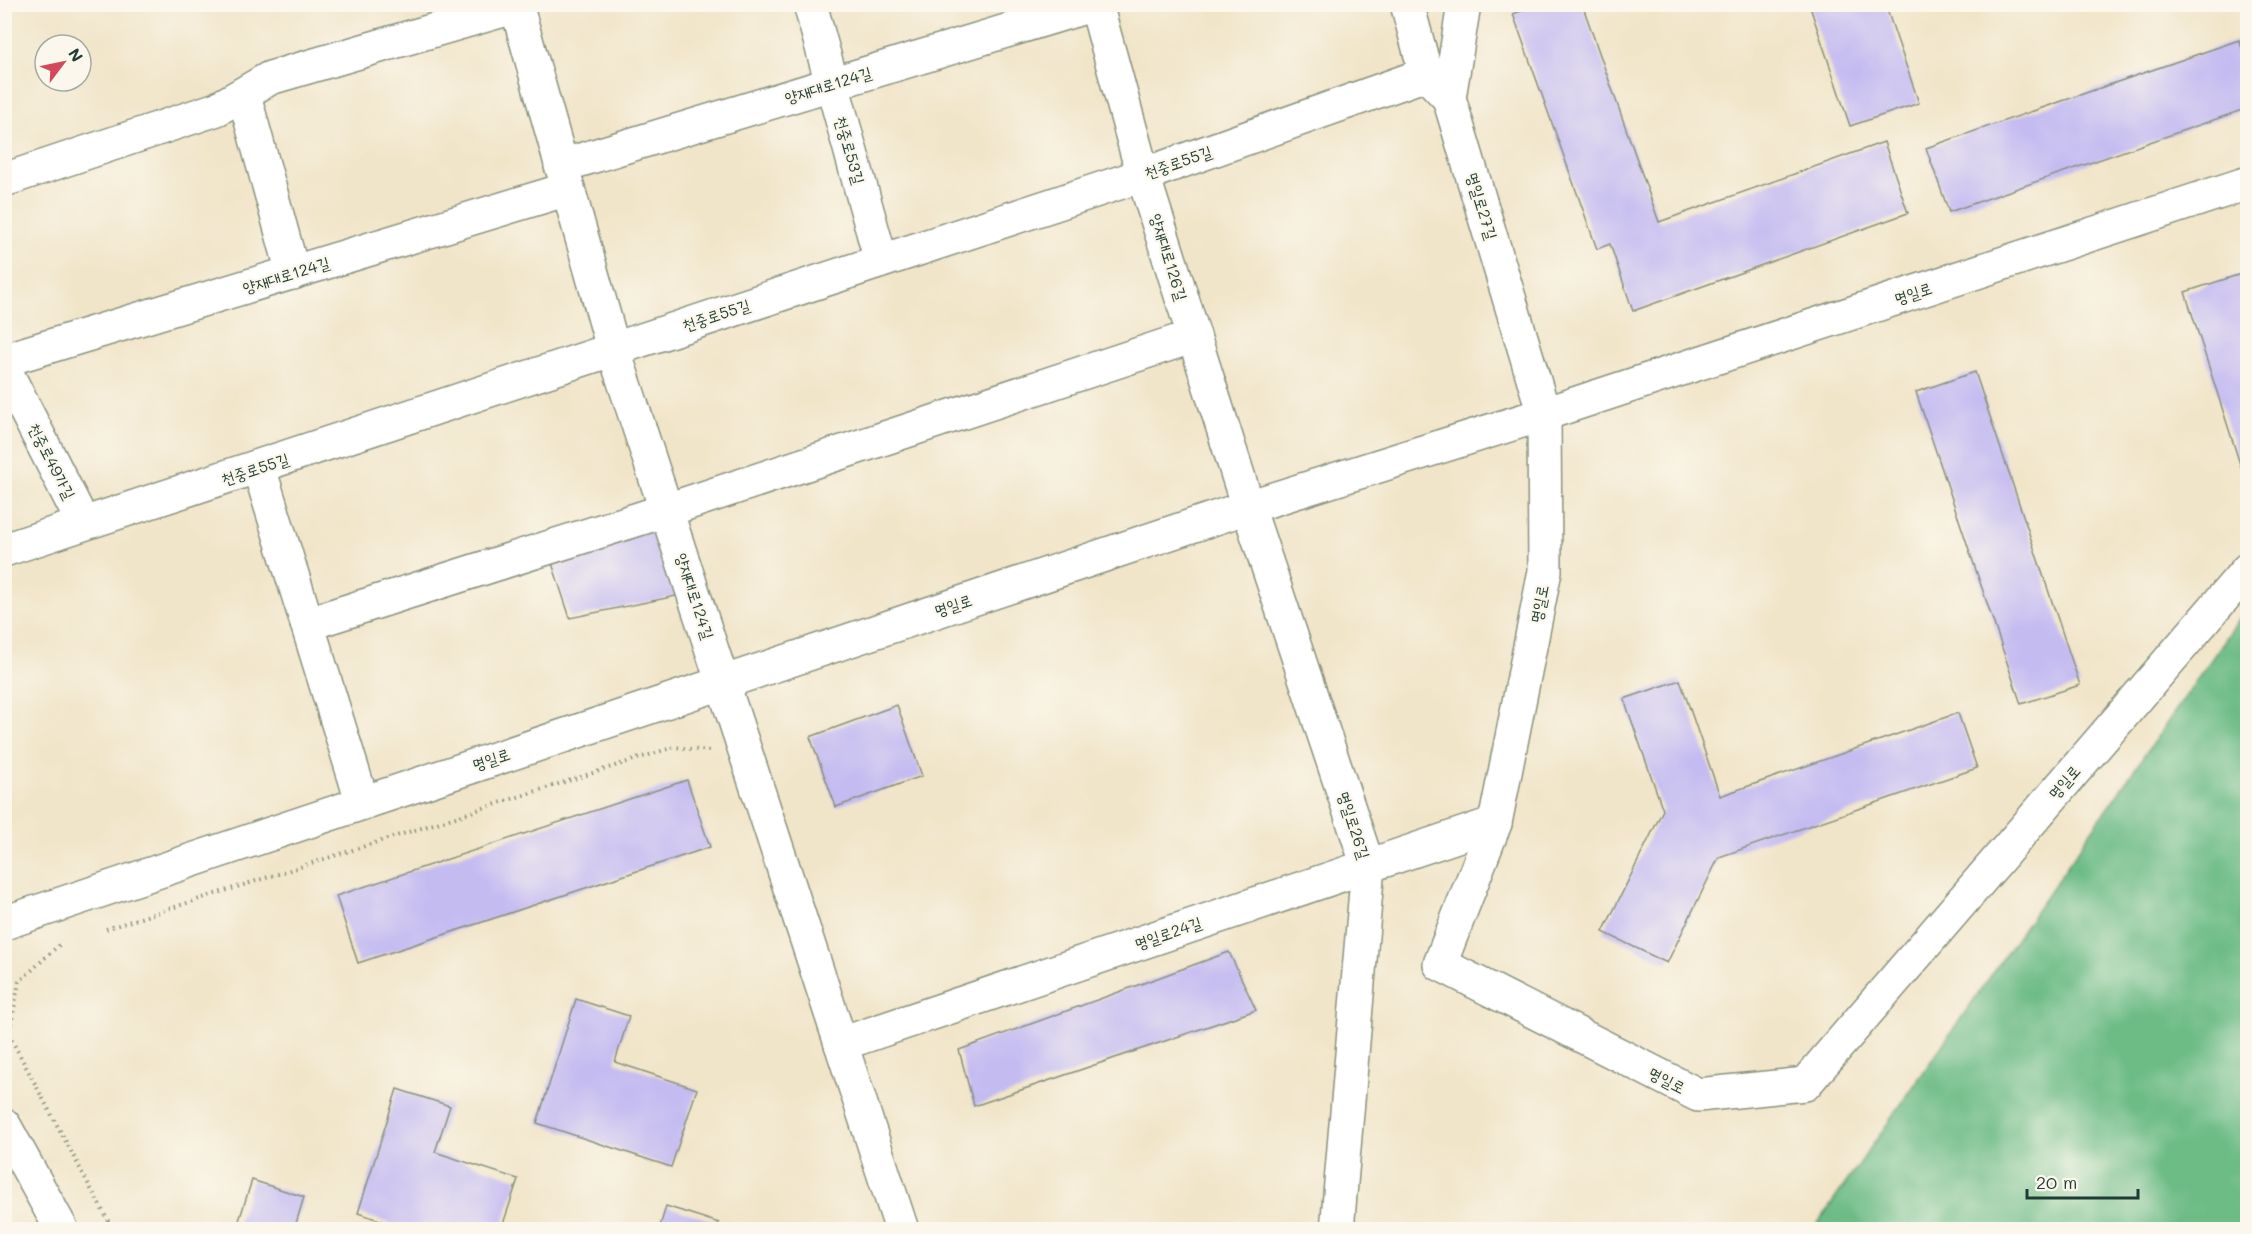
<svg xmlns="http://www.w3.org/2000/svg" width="2252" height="1234" font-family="Mali,'Poor Story',sans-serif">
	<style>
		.forest { fill: #6dbc86; stroke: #467c5d; stroke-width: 1.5 }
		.building { fill: #c4bbf1 }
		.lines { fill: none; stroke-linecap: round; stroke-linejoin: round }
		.minor-casing { stroke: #88917e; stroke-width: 36 }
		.major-casing { stroke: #88917e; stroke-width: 36 }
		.path { stroke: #88917e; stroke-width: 4; stroke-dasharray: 1.5 4.5; stroke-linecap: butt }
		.minor { stroke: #fff; stroke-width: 33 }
		.major { stroke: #fff; stroke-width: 33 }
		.labels { text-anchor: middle; stroke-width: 4.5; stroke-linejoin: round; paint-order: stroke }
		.street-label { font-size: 16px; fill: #1f3d34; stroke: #fbf7ec }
	</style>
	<rect width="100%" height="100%" fill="#fbf7ec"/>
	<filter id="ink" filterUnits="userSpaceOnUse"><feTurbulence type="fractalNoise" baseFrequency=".0167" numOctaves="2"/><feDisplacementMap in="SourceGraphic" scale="12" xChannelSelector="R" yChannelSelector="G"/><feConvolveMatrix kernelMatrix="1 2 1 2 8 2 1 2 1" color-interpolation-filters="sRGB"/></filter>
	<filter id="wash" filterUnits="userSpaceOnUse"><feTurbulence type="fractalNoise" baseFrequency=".008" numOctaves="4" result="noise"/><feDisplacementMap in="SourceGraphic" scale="24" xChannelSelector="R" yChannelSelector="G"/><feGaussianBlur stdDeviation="1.35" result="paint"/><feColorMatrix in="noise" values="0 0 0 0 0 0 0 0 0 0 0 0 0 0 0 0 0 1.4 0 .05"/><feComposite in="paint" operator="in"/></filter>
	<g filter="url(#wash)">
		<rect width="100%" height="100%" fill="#f1e5c9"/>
		<path class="forest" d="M 2247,608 L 2247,1229 L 1814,1229 Z"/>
		<g id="blocks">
			<g class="building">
				<path d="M 1541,4 L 1582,4 L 1659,222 L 1884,142 L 1908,213 L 1633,311 L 1610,244 L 1597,249 L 1513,14 Z"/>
				<path d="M 1809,4 L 1885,4 L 1919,103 L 1850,126 Z"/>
				<path d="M 2239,40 L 2248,64 L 2248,108 L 1949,212 L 1926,148 Z"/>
				<path d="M 2244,273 L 2248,285 L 2247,486 L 2185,292 Z"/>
				<path d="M 1975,372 L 2080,685 L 2021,704 L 1916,392 Z"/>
				<path d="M 660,520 L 686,594 L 570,618 L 549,554 Z"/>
				<path d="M 1680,680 L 1720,796 L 1958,713 L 1977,768 L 1719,857 L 1667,963 L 1603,932 L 1663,810 L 1624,699 Z"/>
				<path d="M 897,705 L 922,776 L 836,807 L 810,737 Z"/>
				<path d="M 687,780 L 710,847 L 358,963 L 336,896 Z"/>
				<path d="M 1229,952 L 1256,1010 L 974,1106 L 959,1050 Z"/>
				<path d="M 576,999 L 629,1016 L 615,1062 L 697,1089 L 671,1167 L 537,1123 Z"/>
				<path d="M 397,1089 L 450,1106 L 435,1152 L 518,1179 L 501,1230 L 409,1230 L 358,1213 Z"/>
				<path d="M 252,1180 L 304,1197 L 294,1230 L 236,1230 Z"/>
				<path d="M 666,1206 L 719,1223 L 717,1230 L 659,1230 Z"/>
			</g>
		</g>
	</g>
	<g filter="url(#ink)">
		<use href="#blocks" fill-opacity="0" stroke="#88917e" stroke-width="1.5"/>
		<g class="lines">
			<defs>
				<g id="minor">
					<path d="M 516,4 L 613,348 L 902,1230"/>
					<path d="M 810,4 L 881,261"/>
					<path d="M 1096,4 L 1143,175 L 1248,507 L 1368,866 L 1337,1230"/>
					<path d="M 1407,4 L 1426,74 L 1449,98 L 1544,414 L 1545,571 L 1495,823 L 1440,964 L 1698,1095 L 1805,1084 L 2248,569"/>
					<path d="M 244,95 L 293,273"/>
					<path d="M 1449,98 L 1464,4"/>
					<path d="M 561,166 L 1095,4"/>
					<path d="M 4,180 L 217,109 L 270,78 L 517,6"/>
					<path d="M 4,360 L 568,189"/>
					<path d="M 4,368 L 83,523"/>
					<path d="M 259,468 L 362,801"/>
					<path d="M 4,550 L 1143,175 L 1426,74"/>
					<path d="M 307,624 L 667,510 L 1194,336"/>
					<path d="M 4,923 L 1248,507 L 1544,414 L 2248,183"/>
					<path d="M 841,1044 L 1495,823"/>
				</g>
				<path id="major" d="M 4,1125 L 62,1230"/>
			</defs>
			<use href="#minor" class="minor-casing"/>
			<use href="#major" class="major-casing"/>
			<g class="path">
				<path d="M 106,929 L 674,747 L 709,751"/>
				<path d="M 59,945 L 19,982 L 9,1035 L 113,1230"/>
			</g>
			<use href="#minor" class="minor"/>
			<use href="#major" class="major"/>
		</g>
	</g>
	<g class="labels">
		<g class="street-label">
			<text transform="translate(828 85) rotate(-17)" y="6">양재대로124길</text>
			<text transform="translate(850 150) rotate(74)" y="6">천중로53길</text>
			<text transform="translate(1178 162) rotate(-19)" y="6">천중로55길</text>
			<text transform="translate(1482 206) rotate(73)" y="6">명일로27길</text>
			<text transform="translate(1169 257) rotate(73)" y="6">양재대로126길</text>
			<text transform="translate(286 275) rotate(-17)" y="6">양재대로124길</text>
			<text transform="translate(1913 293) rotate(-18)" y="6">명일로</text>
			<text transform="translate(716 315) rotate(-18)" y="6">천중로55길</text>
			<text transform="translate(52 461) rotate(63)" y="6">천중로49가길</text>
			<text transform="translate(255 469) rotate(-18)" y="6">천중로55길</text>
			<text transform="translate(695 596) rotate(72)" y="6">양재대로124길</text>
			<text transform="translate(1539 604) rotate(-79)" y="6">명일로</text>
			<text transform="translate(953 605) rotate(-18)" y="6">명일로</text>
			<text transform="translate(491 759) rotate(-18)" y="6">명일로</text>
			<text transform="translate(2064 782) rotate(-49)" y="6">명일로</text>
			<text transform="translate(1354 825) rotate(72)" y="6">명일로26길</text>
			<text transform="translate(1168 933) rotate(-19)" y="6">명일로24길</text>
			<text transform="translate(1667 1080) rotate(27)" y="6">명일로</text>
		</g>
	</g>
	<rect width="2252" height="1234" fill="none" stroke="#fbf7ec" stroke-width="24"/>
	<g transform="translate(63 63) rotate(58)"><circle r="28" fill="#fbf7ec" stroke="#a3ada2" stroke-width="1.5"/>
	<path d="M0-4.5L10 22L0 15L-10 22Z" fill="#d1495b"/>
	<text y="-9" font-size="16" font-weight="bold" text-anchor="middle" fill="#1f3d34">N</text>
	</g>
	<path d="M2027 1189v9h111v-9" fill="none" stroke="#1f3d34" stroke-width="3"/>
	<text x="2036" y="1189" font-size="18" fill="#1f3d34" stroke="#fbf7ec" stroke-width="4.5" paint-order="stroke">20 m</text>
</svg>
